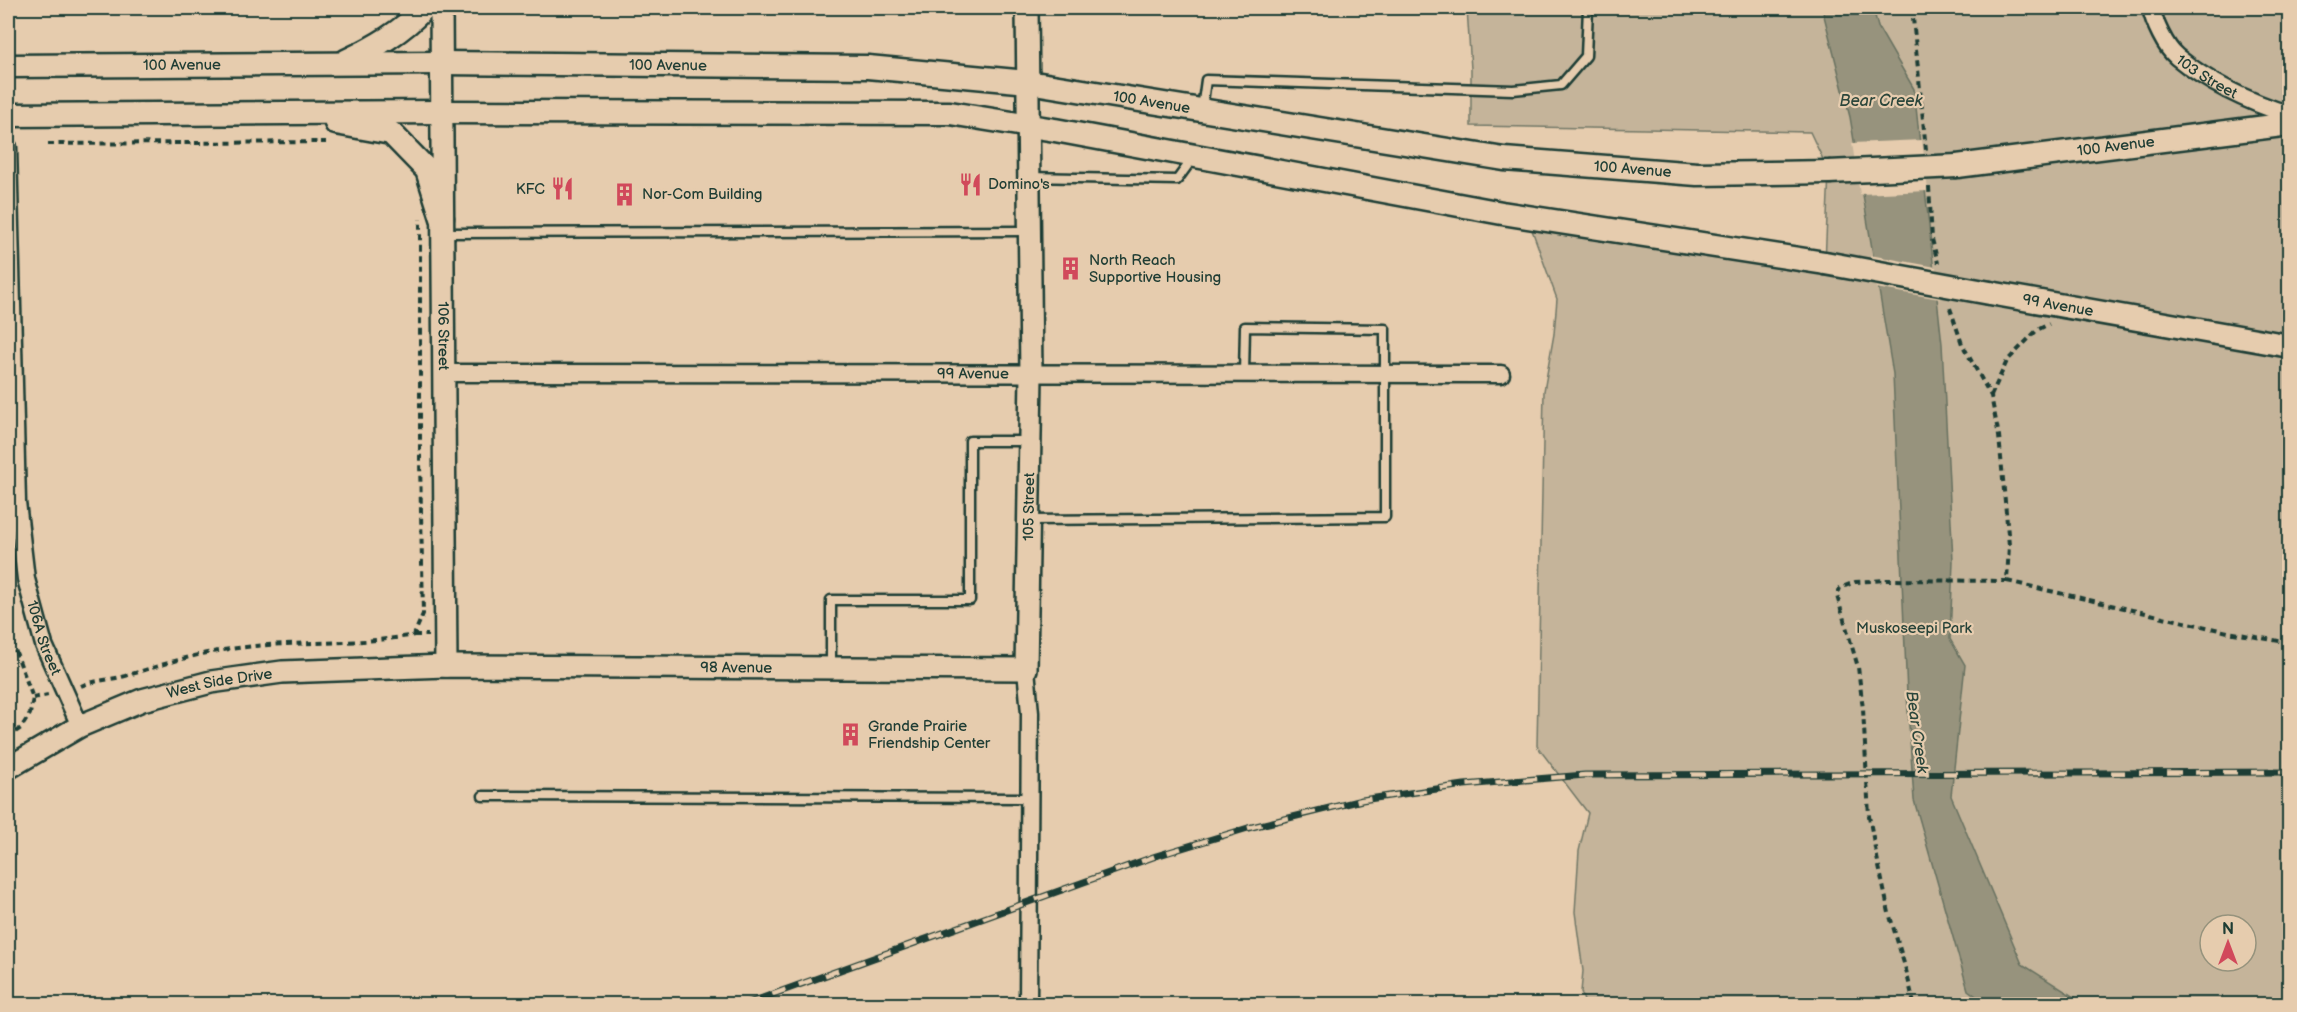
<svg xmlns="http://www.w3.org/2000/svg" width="2297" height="1012" font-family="'Balsamiq Sans',sans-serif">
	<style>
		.green { fill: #c5b49a; stroke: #727867; stroke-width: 1.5; fill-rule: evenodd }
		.water { fill: #97937d; stroke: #677160; stroke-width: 1.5 }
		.pier { fill: #e6ccae }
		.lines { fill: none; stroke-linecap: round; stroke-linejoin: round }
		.service-casing { stroke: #1f3d34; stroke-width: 13 }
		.minor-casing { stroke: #1f3d34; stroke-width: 21 }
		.tertiary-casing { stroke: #1f3d34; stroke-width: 26 }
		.secondary-casing { stroke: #1f3d34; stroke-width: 27 }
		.path { stroke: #1f3d34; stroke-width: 4; stroke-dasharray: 6 4.5; stroke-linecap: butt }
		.service { stroke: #e6ccae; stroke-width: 8 }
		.minor { stroke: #e6ccae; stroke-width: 16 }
		.tertiary { stroke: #e6ccae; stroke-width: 21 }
		.secondary { stroke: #e6ccae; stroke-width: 22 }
		.rail-casing { stroke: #1f3d34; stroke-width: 7 }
		.rail { stroke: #e6ccae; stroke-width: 4.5; stroke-dasharray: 14; stroke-linecap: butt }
		.secondary-bridge-casing { stroke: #1f3d34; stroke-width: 27; stroke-linecap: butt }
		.secondary-bridge { stroke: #e6ccae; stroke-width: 22 }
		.labels { text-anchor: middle; stroke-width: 4.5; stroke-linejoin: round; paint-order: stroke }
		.street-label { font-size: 15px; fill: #1f3d34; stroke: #e6ccae }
		.poi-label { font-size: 15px; fill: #1f3d34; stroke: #e6ccae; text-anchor: start }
		.park-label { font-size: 15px; fill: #274339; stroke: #e6ccae }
		.water-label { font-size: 16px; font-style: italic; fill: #2b463b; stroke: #e6ccae }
	</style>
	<rect width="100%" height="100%" fill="#e6ccae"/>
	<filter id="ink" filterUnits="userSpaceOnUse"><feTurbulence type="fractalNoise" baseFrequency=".0167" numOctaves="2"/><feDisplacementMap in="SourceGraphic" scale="12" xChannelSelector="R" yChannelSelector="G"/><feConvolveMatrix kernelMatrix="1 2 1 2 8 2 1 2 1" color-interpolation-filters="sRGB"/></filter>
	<g filter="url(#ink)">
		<path class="green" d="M 1467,8 L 2289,8 L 2289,1004 L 1585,1004 L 1581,992 L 1583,971 L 1575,912 L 1579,851 L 1588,813 L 1537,746 L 1544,391 L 1554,334 L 1557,299 L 1532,230 L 1825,263 L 1829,172 L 1810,132 L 1471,126 L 1471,69 ZM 2210,925 L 2246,925 L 2246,961 L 2210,961 Z"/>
		<path class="water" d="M 1822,8 L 1873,8 L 1878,27 L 1914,89 L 1942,344 L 1953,561 L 1950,639 L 1965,665 L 1951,796 L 2022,964 L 2085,1004 L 1987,1004 L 1968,990 L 1914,800 L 1907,694 L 1893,374 L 1850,117 Z"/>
		<g class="pier">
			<path d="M 1922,140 L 1928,191 L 1860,194 L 1852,143 Z"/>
			<path d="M 1870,255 L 1936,267 L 1940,299 L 1876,288 Z"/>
		</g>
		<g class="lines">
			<defs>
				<g id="service">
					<path d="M 1202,109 L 1206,80 L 1513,90 L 1561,85 L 1586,56 L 1588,8"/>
					<path d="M 1028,177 L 1177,180 L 1193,158"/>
					<path d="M 443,233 L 1029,231"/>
					<path d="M 1029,520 L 1385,517 L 1385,329 L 1245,327 L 1244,374"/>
					<path d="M 831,668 L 831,600 L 970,600 L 970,441 L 1028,441"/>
					<path d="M 483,796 L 1028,798"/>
				</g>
				<g id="minor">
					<path id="s1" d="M 2151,8 C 2154,22 2165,47 2177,57 C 2210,84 2249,102 2290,115"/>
					<path id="s2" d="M 8,147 L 17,502 L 26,579 L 44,645 L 80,726"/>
					<path id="s3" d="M 443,373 L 1501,374"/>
					<path d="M 1026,669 L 1030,713 L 1028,1004"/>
				</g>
				<g id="tertiary">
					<path id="s4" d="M 441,8 L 446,666"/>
					<path id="s5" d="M 8,768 L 80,726 L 142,700 L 211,682 L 282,672 L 446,666 L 1026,669 L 1031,375 L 1027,8"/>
				</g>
				<g id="secondary">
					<path d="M 346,61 C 375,47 402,32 424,8"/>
					<path id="s6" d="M 8,66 L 441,63 L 868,67 L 1028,82 L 1504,159 L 1697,174 L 1829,172"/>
					<path d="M 8,115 L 441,112 L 950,113 L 1055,130 L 1502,213 L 1825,263"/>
					<path d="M 336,123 L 391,133 L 427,170 L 442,218"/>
					<path id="s7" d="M 1957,166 L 2290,124"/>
					<path id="s8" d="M 1990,293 L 2290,346"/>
				</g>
			</defs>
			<use href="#service" class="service-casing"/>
			<use href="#minor" class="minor-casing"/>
			<use href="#tertiary" class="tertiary-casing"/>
			<use href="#secondary" class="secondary-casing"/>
			<g class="path">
				<path d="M 1912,8 L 1926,150"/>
				<path d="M 48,144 L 326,142"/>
				<path d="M 1929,187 L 1932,239 L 1938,263"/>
				<path d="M 1991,396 L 2007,361 L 2037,330 L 2049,324"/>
				<path d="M 2007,581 L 2228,632 L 2290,643"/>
				<path d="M 8,631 L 33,698 L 30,714 L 21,728 L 8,737"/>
				<path d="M 414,635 L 428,635"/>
				<path d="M 81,686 C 95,680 110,680 125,676 C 156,667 187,656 218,651 C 283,639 350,647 414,635 L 423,614 L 420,461 L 420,219"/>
				<path d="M 33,698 L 48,695"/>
				<path d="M 1914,1004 L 1906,970 L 1889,913 L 1875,848 L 1869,816 L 1863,709 L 1858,667 L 1837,596 L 1840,588 L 1855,582 L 1886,580 L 2007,581 L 2009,545 L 1999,436 L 1991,396 L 1962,344 L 1949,305"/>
			</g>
			<use href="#service" class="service"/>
			<use href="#minor" class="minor"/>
			<use href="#tertiary" class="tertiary"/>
			<use href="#secondary" class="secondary"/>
			<defs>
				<path id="rail" d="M 746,1004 L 1156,856 L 1248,828 L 1362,800 L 1464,785 L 1585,775 L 2290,772"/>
			</defs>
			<use href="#rail" class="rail-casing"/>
			<use href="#rail" class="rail"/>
			<defs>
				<g id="secondary-bridge">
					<path d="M 1829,172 L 1957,166"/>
					<path d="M 1825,263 L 1990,293"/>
				</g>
			</defs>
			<use href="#secondary-bridge" class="secondary-bridge-casing"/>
			<use href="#secondary-bridge" class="secondary-bridge"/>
		</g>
	</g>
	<defs>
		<symbol id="restaurant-bare" viewBox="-9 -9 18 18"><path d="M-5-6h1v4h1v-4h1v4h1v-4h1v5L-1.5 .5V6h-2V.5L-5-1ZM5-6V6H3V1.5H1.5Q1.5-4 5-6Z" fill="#d1495b" stroke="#e6ccae" stroke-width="2.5" paint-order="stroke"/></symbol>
		<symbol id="building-bare" viewBox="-9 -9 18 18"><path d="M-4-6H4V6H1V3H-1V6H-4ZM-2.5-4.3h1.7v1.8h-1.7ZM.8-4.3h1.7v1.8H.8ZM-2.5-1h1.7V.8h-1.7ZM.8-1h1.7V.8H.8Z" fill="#d1495b" stroke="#e6ccae" stroke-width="2.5" paint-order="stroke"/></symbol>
	</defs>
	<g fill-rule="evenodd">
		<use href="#restaurant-bare" x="954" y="168" width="33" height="33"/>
		<use href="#restaurant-bare" x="546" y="172" width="33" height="33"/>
		<use href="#building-bare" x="608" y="178" width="33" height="33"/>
		<use href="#building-bare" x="1054" y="252" width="33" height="33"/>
		<use href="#building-bare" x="834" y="718" width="33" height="33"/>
	</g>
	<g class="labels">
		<g class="street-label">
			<text dy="5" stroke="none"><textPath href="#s6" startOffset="174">100 Avenue</textPath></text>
			<text dy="5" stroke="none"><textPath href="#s6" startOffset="660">100 Avenue</textPath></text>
			<text dy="5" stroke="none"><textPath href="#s1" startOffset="92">103 Street</textPath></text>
			<text dy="5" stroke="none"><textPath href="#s6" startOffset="1146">100 Avenue</textPath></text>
			<text dy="5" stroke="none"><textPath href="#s7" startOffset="160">100 Avenue</textPath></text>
			<text dy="5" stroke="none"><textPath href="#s6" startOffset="1632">100 Avenue</textPath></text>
			<text dy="5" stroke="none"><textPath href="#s8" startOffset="69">99 Avenue</textPath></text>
			<text dy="5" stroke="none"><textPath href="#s4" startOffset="328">106 Street</textPath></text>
			<text dy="5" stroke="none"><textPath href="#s3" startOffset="530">99 Avenue</textPath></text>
			<text dy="5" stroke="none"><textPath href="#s5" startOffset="1200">105 Street</textPath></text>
			<text dy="5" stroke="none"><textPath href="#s2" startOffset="494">106A Street</textPath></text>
			<text dy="5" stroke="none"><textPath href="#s5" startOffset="748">98 Avenue</textPath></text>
			<text dy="5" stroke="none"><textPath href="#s5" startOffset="230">West Side Drive</textPath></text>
		</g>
		<g class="poi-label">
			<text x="988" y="189">Domino's</text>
			<text x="545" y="194" text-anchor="end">KFC</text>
			<text x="642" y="199">Nor-Com Building</text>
			<text x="1089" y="265">North Reach<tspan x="1089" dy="17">Supportive Housing</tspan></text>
			<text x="868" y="731">Grande Prairie<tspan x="868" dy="17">Friendship Center</tspan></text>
		</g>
		<g class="park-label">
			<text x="1914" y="633">Muskoseepi Park</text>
		</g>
		<g class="water-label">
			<text x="1881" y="106">Bear Creek</text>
			<text transform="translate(1918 732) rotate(82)" y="6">Bear Creek</text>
		</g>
	</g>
	<rect width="2297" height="1012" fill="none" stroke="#e6ccae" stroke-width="30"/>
	<rect x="15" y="15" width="2267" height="982" fill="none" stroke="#1f3d34" stroke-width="2" filter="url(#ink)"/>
	<g transform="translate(2228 943)"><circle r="28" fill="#e6ccae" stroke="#96937d" stroke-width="1.5"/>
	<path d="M0-4.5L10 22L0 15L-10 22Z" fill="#d1495b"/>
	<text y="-9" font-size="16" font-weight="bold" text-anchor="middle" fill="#1f3d34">N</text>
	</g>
</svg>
